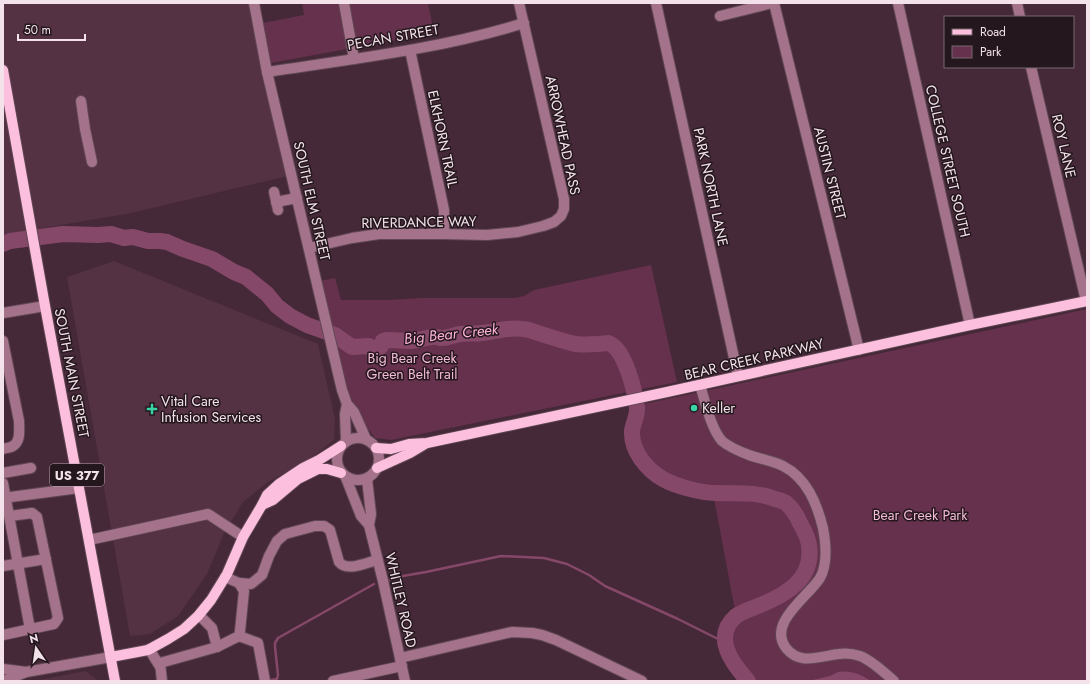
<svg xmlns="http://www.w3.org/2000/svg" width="1090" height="684" font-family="Jost,sans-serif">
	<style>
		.built { fill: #543143 }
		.green { fill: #65314d }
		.water { fill: #864869 }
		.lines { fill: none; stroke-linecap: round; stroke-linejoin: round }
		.stream { stroke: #864869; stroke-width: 2.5 }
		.river { stroke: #864869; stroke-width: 16 }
		.minor-casing { stroke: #614754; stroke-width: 12 }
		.major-casing { stroke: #614754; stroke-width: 12 }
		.minor { stroke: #a4738b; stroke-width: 10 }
		.major { stroke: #fcc0de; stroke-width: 10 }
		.poi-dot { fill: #39d4a5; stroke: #24171d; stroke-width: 1.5 }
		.labels { text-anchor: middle; stroke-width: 3; stroke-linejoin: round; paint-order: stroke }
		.shield { fill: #24171d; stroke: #b6a5ac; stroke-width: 1 }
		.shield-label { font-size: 13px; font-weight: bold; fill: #f4e2ea }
		.street-label { font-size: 14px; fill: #f4e2ea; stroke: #24171d }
		.park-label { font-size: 14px; fill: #f4bbd7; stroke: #24171d }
		.poi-label { font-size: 14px; fill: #f4e2ea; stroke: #24171d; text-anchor: start }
		.water-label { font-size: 15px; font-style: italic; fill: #ffb3d9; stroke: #24171d }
	</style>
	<rect width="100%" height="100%" fill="#452938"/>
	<g class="built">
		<path d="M 3,3 L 254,3 L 292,175 L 131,213 L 3,235 Z"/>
		<path d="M 114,261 L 318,344 L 335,419 L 334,440 L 310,459 L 268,482 L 243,502 L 224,533 L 207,574 L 178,616 L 150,634 L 130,636 L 67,277 Z"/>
		<path d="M 85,671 L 95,678 L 96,681 L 35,681 Z"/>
	</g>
	<g class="green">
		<path d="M 302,3 L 428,3 L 434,33 L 260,65 L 253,25 L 304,15 Z"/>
		<path d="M 651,265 L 677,382 L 391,440 L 375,438 L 363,422 L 344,384 L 320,281 L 335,278 L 341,300 L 389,300 L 420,298 L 515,298 L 524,296 L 534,290 Z"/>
		<path d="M 1087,309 L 1087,681 L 748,681 C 739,670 722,650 725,635 C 726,627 732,622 736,616 L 713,493 C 698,490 681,488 668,482 C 653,475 634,455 632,438 C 631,428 635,415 639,405 Z"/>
	</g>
	<path class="water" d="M 838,672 C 851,670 860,674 871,681 L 809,681 L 830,676 Z"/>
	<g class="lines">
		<g class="stream">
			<path d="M 389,580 L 397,577 L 426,572 L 501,556 L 544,558 L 567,564 L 589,575 L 605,586 L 678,619 L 724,642"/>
			<path d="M 271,680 L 277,679 L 278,675 L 275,647 L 275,643 L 278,638 L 374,584"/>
		</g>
		<path class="river" d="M 3,244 L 10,241 L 63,234 L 98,235 L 111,234 L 124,238 L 133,237 L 148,241 L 160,241 L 167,242 L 183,249 L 212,259 L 234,272 L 246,277 L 267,294 L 277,306 L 290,316 L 307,325 L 335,335 L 352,347 L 369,346 L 371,348 L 378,348 L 381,346 L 383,341 L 387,340 L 412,341 L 432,337 C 436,336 438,338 442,338 C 448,338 454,335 460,334 C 467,333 475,334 482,333 C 498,331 513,326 529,330 C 544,335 559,340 575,344 C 583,345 591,344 599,344 C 602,344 606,343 608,343 C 625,348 635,392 637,407 C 638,415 633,423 632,431 C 631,451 647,470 663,479 C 675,486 701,493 715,493 C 737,494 754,491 775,499 C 778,500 783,501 786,503 C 792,508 797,516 800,523 C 804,530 808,537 809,545 C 814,579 786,595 758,606 C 751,609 743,611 736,616 C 712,637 732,663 748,681"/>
		<defs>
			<g id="minor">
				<path d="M 254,3 L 267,72 L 342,390 L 347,404 L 354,412 L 366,439"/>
				<path d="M 344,3 L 354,59"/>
				<path d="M 656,3 L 738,376"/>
				<path d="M 774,3 L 859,350"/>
				<path d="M 898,3 L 970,325"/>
				<path d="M 1017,3 L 1020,17"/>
				<path d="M 720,16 L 772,3"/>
				<path d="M 410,50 L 444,210 L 444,234"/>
				<path d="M 1031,67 L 1086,301"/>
				<path d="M 267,72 C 353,59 440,49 524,23"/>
				<path d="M 81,101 L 85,129 L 92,162"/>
				<path d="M 274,192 L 278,210"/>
				<path d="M 276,202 L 297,198"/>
				<path d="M 309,248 L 352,238 L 379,234 L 444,234 L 487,235 L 518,232 L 543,226 L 554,222 L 561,216 L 564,209 L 564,199 L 519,3"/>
				<path d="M 3,313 L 45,306"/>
				<path d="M 3,341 L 19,421 C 19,430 21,441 13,446 C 10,448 6,448 3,449"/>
				<path d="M 700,385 C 705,401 711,429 722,441 C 729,447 741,452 749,455 C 760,459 773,461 783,466 C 807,478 817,504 823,528 C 826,544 828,564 820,578 C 808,597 767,623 786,648 C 800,666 820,656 839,654 C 845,653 854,654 860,656 C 871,660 885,673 894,681"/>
				<circle cx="358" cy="459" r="21"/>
				<path d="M 346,441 L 345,414 L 347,404"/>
				<path d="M 3,473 L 31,468"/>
				<path d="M 346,478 L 361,516 L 369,525 L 383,581 L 405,681"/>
				<path d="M 367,479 L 371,514 L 369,525"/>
				<path d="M 3,483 L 30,629"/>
				<path d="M 3,498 L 79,488"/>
				<path d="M 89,540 L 208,514 L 243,537"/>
				<path d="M 3,566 L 46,559"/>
				<path d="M 239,583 L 251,584 L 262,575 L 269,556 L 277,541 L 285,534 L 315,526 L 324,526 L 330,530 L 339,562 C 347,572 366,563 377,560"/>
				<path d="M 199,615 L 212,628 L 217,647"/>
				<path d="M 3,635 L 54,624 L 58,618 L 37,517 L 32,513 L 10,516"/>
				<path d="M 239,636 L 258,643 L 265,681"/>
				<path d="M 149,649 L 159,665"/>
				<path d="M 400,658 L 512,632 L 532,633 L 542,635 L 556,640 L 642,681"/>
				<path d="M 3,669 L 26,672"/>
				<path d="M 4,681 L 26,672 L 111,657"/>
				<path d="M 162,681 L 160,663 L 217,647 L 239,636 L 240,631 L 244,591 L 239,583 L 225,577"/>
				<path d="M 333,681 L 402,666"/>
			</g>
			<g id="major">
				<path d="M 3,70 L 45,306 L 115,681"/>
				<path d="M 376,448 L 391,449 L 409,444 L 427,443 L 667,392 L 970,325 L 1087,301"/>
				<path d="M 377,468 L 410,453 L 425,444"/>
				<path d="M 262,505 L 273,500 L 298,479 L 318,469 L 327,469 L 341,473"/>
				<path d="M 111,657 L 148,650 L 168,639 L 184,629 L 198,616 L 211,600 L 227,574 L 243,537 L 262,505 L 267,495 L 279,484 L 303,468 L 319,460 L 341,446"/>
			</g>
		</defs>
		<use href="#minor" class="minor-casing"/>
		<use href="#major" class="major-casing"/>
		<use href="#minor" class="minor"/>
		<use href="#major" class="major"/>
	</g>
	<g class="poi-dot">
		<circle cx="694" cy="408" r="4"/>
		<path d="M150 403h4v4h4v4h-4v4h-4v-4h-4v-4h4z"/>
	</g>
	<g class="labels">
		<rect class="shield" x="50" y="464" width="54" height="22" rx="3"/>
		<g class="shield-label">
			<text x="77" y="480">US 377</text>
		</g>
		<g class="street-label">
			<text transform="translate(393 37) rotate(-10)" y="5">PECAN STREET</text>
			<text transform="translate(563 135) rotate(78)" y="5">ARROWHEAD PASS</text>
			<text transform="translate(443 139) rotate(78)" y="5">ELKHORN TRAIL</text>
			<text transform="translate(1064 146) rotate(77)" y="5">ROY LANE</text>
			<text transform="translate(948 161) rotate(77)" y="5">COLLEGE STREET SOUTH</text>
			<text transform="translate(830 173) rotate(76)" y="5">AUSTIN STREET</text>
			<text transform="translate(711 187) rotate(78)" y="5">PARK NORTH LANE</text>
			<text transform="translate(312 201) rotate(77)" y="5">SOUTH ELM STREET</text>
			<text transform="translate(419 222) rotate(-1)" y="5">RIVERDANCE WAY</text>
			<text transform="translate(754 359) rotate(-13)" y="5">BEAR CREEK PARKWAY</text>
			<text transform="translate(72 373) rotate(79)" y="5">SOUTH MAIN STREET</text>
			<text transform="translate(401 600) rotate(77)" y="5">WHITLEY ROAD</text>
		</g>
		<g class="park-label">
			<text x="412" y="363">Big Bear Creek<tspan x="412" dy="16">Green Belt Trail</tspan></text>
			<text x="920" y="520">Bear Creek Park</text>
		</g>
		<g class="poi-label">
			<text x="161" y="406">Vital Care<tspan x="161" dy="16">Infusion Services</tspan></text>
			<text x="702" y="413">Keller</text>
		</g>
		<g class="water-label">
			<text transform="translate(451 334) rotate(-6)" y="5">Big Bear Creek</text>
		</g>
	</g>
	<rect width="1090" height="684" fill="none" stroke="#f4e2ea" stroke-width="8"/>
	<rect x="944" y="16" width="130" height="52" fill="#24171d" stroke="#77686f"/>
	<rect x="952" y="29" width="20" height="6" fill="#fcc0de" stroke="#77686f"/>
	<text x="980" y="36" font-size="12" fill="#f4e2ea">Road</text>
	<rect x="952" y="46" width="20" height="12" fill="#65314d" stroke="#77686f"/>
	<text x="980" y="56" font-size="12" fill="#f4e2ea">Park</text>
	<g transform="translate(36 648) rotate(347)" stroke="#24171d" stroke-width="3" paint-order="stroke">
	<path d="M0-3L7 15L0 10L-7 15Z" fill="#f4e2ea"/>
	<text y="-6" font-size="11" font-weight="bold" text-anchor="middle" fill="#f4e2ea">N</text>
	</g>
	<path d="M18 34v6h67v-6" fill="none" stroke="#f4e2ea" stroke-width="2"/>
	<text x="24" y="34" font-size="12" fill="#f4e2ea" stroke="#24171d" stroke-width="3" paint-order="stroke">50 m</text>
</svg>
